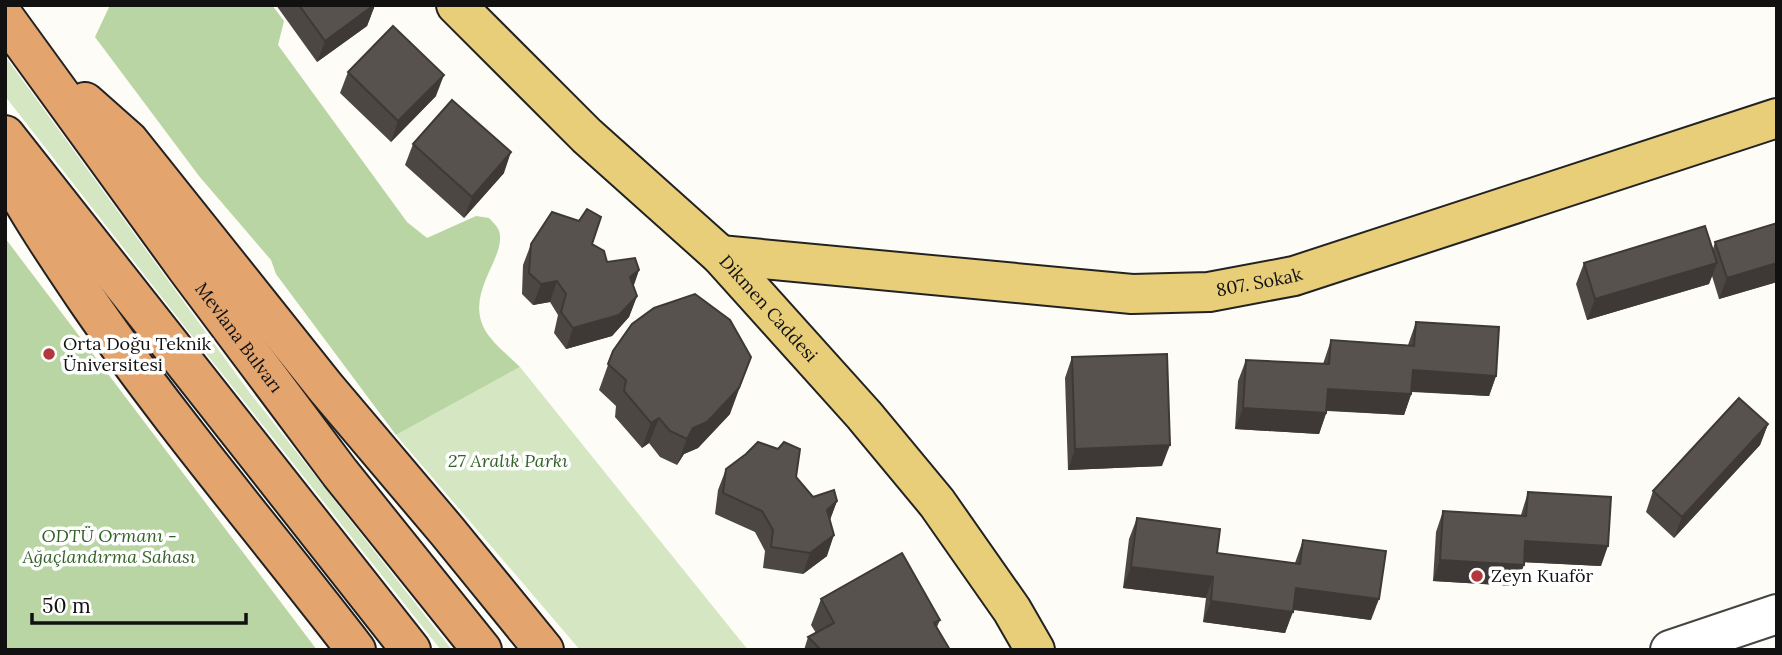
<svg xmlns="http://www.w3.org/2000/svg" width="1782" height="655" font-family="Lora,serif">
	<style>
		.green { fill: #d4e6c2 }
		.forest { fill: #b9d5a3 }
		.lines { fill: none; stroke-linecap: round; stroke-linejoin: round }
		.minor-casing { stroke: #444; stroke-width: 42 }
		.major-casing { stroke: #222; stroke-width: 42 }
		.highway-casing { stroke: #222; stroke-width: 42 }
		.minor { stroke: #fff; stroke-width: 38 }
		.major { stroke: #e9ce7a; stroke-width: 38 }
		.highway { stroke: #e4a46e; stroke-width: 38 }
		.wall { fill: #4c4743 }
		.shaded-wall { fill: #3e3937 }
		.building { fill: #58524e; stroke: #3e3937; stroke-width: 2 }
		.poi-dot { fill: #b2383d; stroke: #fff; stroke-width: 2.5 }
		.labels { text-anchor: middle; stroke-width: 7; stroke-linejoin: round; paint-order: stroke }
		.street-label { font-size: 18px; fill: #111; stroke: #fff }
		.poi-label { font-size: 18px; fill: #111; stroke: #fff; text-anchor: start }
		.park-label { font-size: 18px; font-style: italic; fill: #336227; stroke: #fff }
	</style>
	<rect width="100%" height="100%" fill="#fefcf6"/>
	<g class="green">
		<path d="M 5,56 L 250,393 L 452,650 L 441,650 L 185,327 L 5,96 Z"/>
		<path d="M 520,367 L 748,650 L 580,650 L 396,435 Z"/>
	</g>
	<g class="forest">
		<path d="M 110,5 L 272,5 L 284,21 L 278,45 L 407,222 L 427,238 L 476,216 L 489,218 C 492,221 498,227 499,231 C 508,258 459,296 489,336 C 497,347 510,357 520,367 L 396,435 L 276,274 L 271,260 L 199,176 L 95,37 Z"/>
		<path d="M 5,238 L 317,650 L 5,650 Z"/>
	</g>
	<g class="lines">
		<defs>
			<path id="minor" d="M 1670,650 L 1777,614"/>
			<g id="major">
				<path id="s1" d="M 456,5 L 587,136 L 720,255 L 864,415 L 937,503 L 1012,610 L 1035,650"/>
				<path id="s2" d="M 720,255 L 1132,294 L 1209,292 L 1294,276 L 1777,118"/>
			</g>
			<g id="highway">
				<path id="s3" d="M 5,18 L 188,270 L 340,473 L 482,650"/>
				<path d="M 85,102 L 129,141 L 326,388 L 447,531 L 544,650"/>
				<path d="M 5,135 L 411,650"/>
				<path d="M 5,169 C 29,214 58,257 87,300 C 170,421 266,533 356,650"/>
			</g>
		</defs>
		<use href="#minor" class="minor-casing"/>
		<use href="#major" class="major-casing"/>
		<use href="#highway" class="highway-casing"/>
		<use href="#minor" class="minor"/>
		<use href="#major" class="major"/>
		<use href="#highway" class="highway"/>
	</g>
	<g class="wall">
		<path d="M 276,5 L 375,5 L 367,26 L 317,62 Z"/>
		<path d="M 348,72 L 436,96 L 391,142 L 340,93 Z"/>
		<path d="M 413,144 L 504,173 L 464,218 L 405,165 Z"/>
		<path d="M 1777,223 L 1777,282 L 1719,299 L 1712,276 L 1709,284 L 1587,320 L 1576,284 L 1584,263 L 1713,249 L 1715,242 Z"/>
		<path d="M 531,244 L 592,244 L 607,262 L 639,270 L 633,286 L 637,296 L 629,317 L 612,336 L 566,349 L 554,333 L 558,315 L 550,302 L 533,305 L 522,294 L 523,265 Z"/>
		<path d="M 1416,322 L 1496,376 L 1489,396 L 1412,392 L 1404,415 L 1327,411 L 1319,434 L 1235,429 L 1238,381 L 1246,360 L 1323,364 L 1331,340 L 1408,345 Z"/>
		<path d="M 613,351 L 730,414 L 698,448 L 684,454 L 677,465 L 660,457 L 649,443 L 642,448 L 615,417 L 616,406 L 599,390 Z"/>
		<path d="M 1072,357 L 1162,466 L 1068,470 L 1065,378 Z"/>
		<path d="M 1768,424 L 1760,445 L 1674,538 L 1646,512 L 1653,491 Z"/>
		<path d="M 726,469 L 796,477 L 813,497 L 837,501 L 830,520 L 827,556 L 803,574 L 763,568 L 765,551 L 755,532 L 715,514 L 718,490 Z"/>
		<path d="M 1528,492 L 1601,566 L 1524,562 L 1516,586 L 1433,581 L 1436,532 L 1443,511 L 1521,515 Z"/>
		<path d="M 1137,518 L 1217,553 L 1295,563 L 1303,540 L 1371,620 L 1293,610 L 1285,633 L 1203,622 L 1206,598 L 1123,588 L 1129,539 Z"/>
		<path d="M 821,599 L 940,620 L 937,627 L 950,650 L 804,650 L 808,637 L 816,633 L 811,625 Z"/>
	</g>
	<g class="shaded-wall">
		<path d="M 375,5 L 367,26 L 317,62 L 325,41 Z"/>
		<path d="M 444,75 L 436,96 L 391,142 L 398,121 Z"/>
		<path d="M 511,152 L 504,173 L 464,218 L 472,197 Z"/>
		<path d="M 1717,263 L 1709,284 L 1587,320 L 1595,299 Z"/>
		<path d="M 1777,263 L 1777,282 L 1719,299 L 1727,278 Z"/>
		<path d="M 639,270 L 632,291 L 630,277 Z"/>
		<path d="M 557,281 L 550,302 L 533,305 L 541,284 Z"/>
		<path d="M 637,296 L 629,317 L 612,336 L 566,349 L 573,328 Z"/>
		<path d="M 751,357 L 730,414 L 698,448 L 684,454 L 677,465 L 687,439 L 693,428 Z"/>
		<path d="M 1413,370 L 1496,376 L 1489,396 L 1405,391 Z"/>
		<path d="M 1328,389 L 1411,394 L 1404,415 L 1320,410 Z"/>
		<path d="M 1243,408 L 1326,413 L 1319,434 L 1235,429 Z"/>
		<path d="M 659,418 L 649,443 L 642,448 L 651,423 Z"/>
		<path d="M 1768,424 L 1760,445 L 1674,538 L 1682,517 Z"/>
		<path d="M 1170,445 L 1162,466 L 1068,470 L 1075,449 Z"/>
		<path d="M 837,501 L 829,522 L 827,510 Z"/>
		<path d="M 834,535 L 827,556 L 803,574 L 810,553 Z"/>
		<path d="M 1525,541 L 1608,546 L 1601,566 L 1517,562 Z"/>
		<path d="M 1440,560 L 1524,565 L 1516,586 L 1433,581 Z"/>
		<path d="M 1131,567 L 1213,577 L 1206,598 L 1123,588 Z"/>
		<path d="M 1296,588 L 1379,599 L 1371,620 L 1289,609 Z"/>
		<path d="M 1211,601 L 1293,612 L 1285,633 L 1203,622 Z"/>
	</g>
	<g class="building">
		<path d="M 299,5 L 374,5 L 325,41 Z"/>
		<path d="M 393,26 L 444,75 L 398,121 L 348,72 Z"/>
		<path d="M 452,100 L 511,152 L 472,197 L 413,144 Z"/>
		<path d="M 587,209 L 601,217 L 592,244 L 604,251 L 607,262 L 635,258 L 639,270 L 630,277 L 637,296 L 619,315 L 573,328 L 561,312 L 566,294 L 557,281 L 541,284 L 529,273 L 531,244 L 552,212 L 579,221 Z"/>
		<path d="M 1777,223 L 1777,263 L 1727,278 L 1715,242 Z"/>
		<path d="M 1705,226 L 1717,263 L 1595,299 L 1584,263 Z"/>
		<path d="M 695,294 L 730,320 L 751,357 L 739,388 L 707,422 L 693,428 L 687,439 L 670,431 L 659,418 L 651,423 L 624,391 L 626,380 L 608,364 L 613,351 L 632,324 L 654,308 Z"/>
		<path d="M 1416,322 L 1499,327 L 1496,376 L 1413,370 L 1411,394 L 1328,389 L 1326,413 L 1243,408 L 1246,360 L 1329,364 L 1331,340 L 1414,346 Z"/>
		<path d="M 1167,354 L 1170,445 L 1075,449 L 1072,357 Z"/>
		<path d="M 1739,398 L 1768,424 L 1682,517 L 1653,491 Z"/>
		<path d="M 758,442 L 778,449 L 784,442 L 800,449 L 796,477 L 813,497 L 834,490 L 837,501 L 827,510 L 834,535 L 810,553 L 771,547 L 773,530 L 762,511 L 723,493 L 726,469 L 746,454 Z"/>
		<path d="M 1528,492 L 1611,497 L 1608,546 L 1525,541 L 1524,565 L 1440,560 L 1443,511 L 1526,516 Z"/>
		<path d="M 1137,518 L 1220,529 L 1217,553 L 1300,564 L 1303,540 L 1386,551 L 1379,599 L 1296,588 L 1293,612 L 1211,601 L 1213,577 L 1131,567 Z"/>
		<path d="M 902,553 L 940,620 L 934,623 L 950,650 L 821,650 L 808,637 L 834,623 L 821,599 Z"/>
	</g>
	<g class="poi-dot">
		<circle cx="49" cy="354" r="7"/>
		<circle cx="1477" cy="576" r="7"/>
	</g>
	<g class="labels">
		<g class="street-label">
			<text dy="6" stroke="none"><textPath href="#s2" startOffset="542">807. Sokak</textPath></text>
			<text dy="6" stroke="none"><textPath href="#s1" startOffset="436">Dikmen Caddesi</textPath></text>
			<text dy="6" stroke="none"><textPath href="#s3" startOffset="396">Mevlana Bulvarı</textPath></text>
		</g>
		<g class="poi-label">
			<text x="63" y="350">Orta Doğu Teknik<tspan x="63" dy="21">Üniversitesi</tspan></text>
			<text x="1491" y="582">Zeyn Kuaför</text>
		</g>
		<g class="park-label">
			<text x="508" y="467">27 Aralık Parkı</text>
			<text x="109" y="542">ODTÜ Ormanı -<tspan x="109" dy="21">Ağaçlandırma Sahası</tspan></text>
		</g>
	</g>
	<rect width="1782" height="655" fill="none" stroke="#111111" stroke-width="14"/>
	<path d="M32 613v10h214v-10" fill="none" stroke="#111111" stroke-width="3.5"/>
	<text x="42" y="613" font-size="21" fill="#111111" stroke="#ffffff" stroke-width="5" paint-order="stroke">50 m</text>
</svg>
